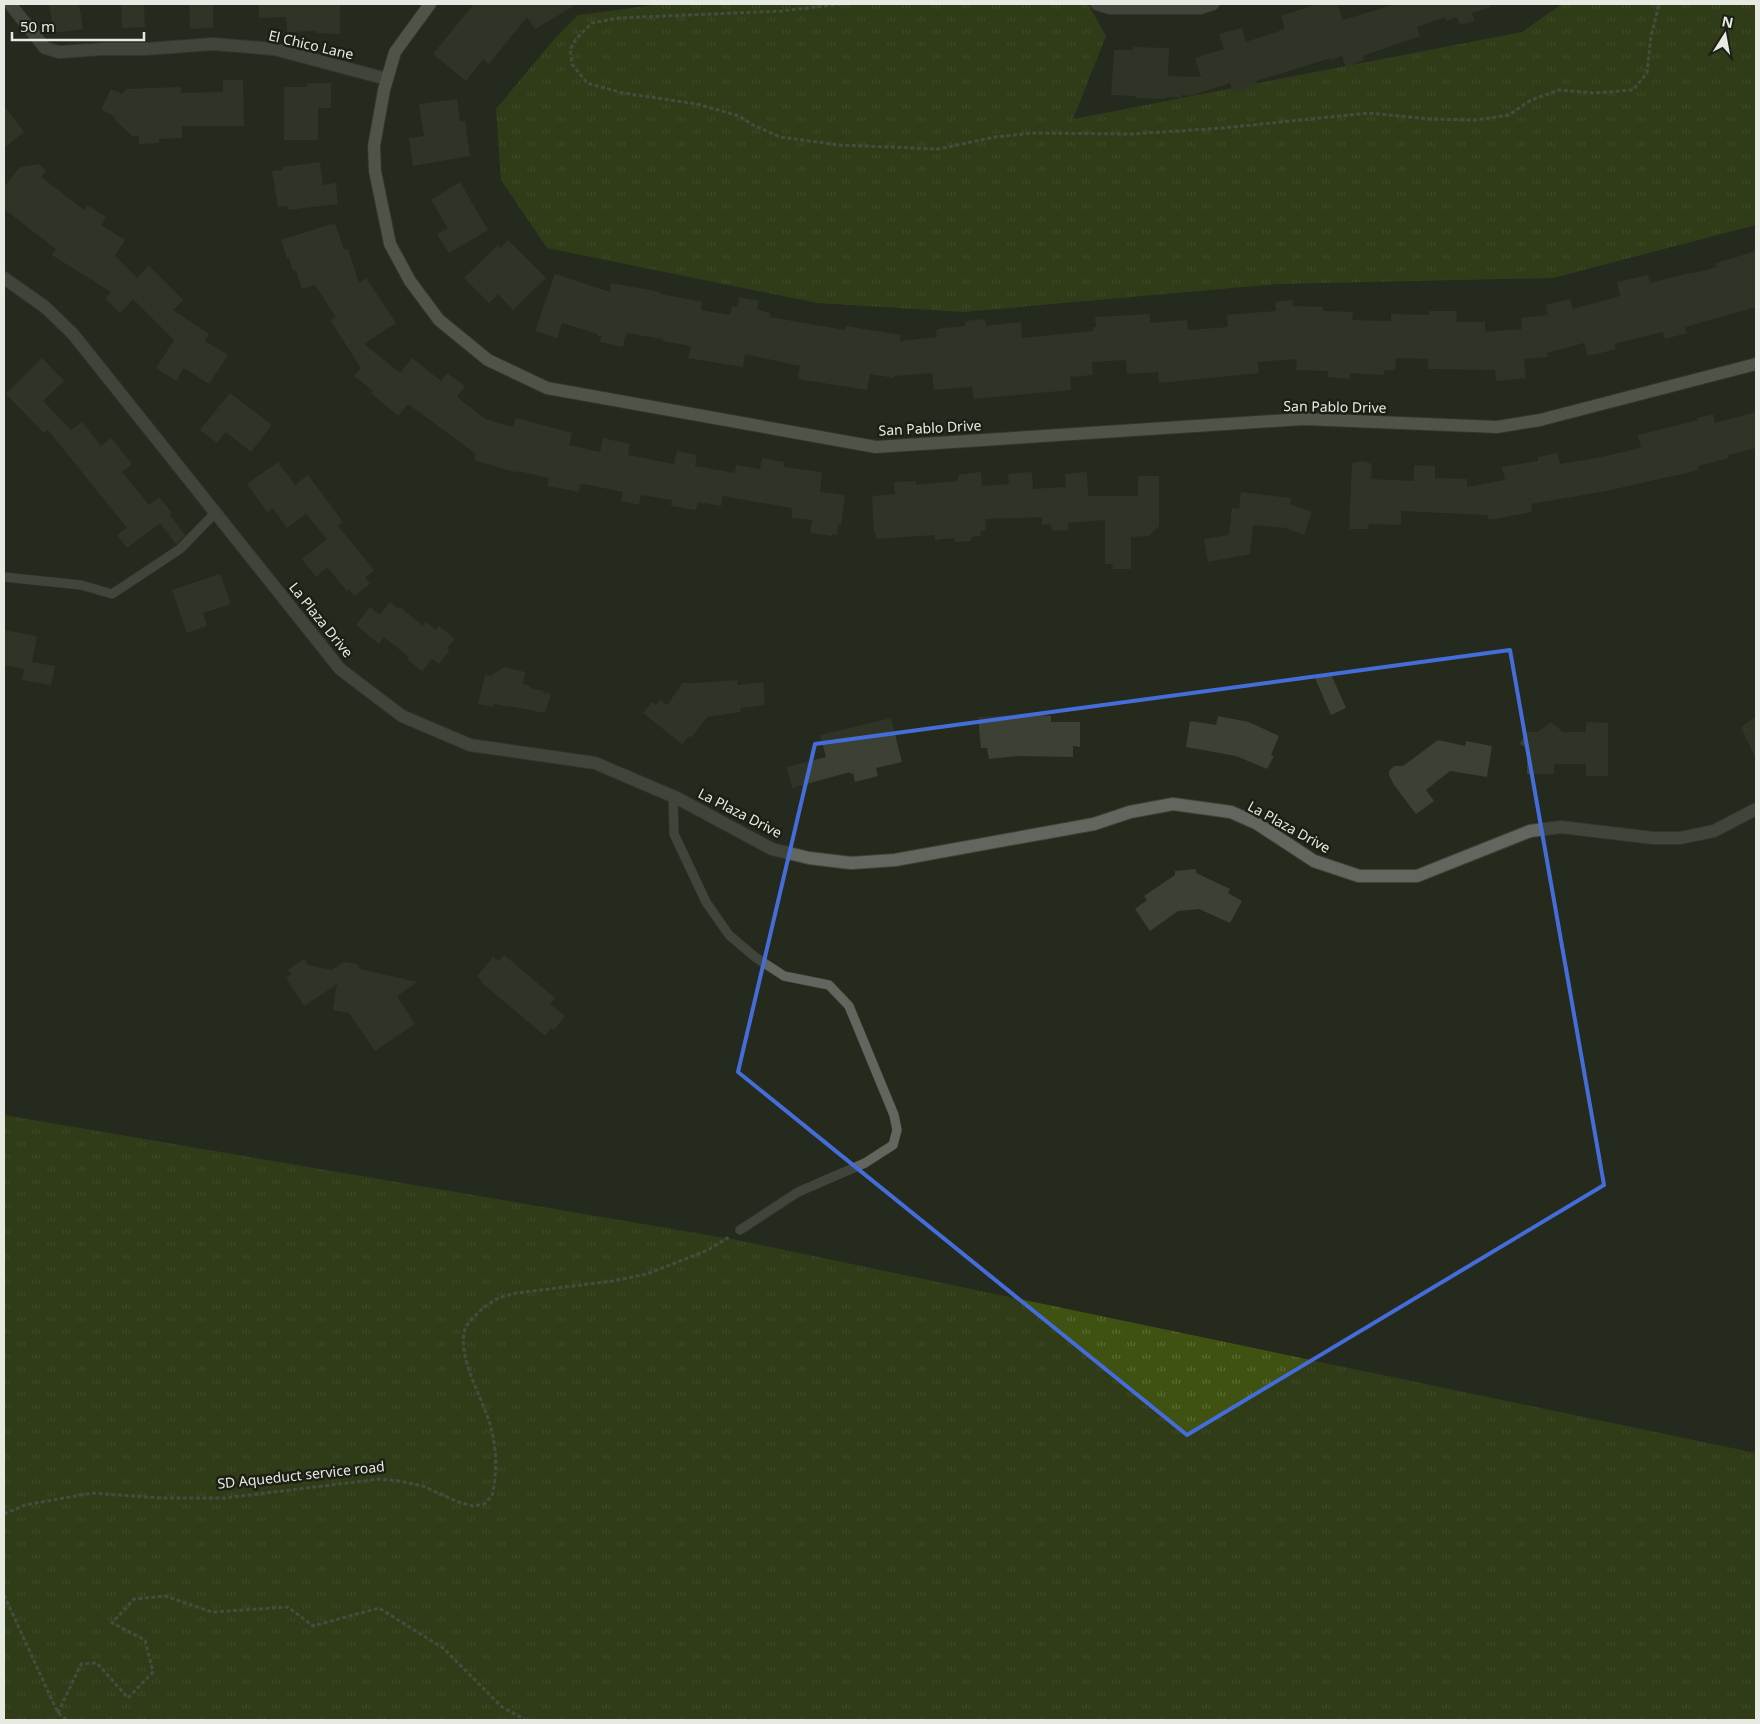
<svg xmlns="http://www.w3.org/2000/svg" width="1760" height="1724" font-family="'Noto Sans',sans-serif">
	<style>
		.grass { fill: url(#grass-tufts) }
		.building { fill: #3c4134 }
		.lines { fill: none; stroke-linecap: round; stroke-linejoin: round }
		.lane-casing { stroke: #404539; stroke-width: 10 }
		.street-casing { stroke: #404539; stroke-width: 14 }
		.secondary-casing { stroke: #404539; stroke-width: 14 }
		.path { stroke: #6f7469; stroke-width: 3; stroke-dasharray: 4 2.5; stroke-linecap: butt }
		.lane { stroke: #63665f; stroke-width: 9 }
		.street { stroke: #63665f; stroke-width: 12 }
		.secondary { stroke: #84887e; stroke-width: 12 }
		.marked { fill: none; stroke: #456dda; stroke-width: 4; stroke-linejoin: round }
		.labels { text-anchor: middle; stroke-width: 5; stroke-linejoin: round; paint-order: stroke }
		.street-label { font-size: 14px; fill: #e7eae2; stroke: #1c2014 }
	</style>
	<defs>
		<pattern id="grass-tufts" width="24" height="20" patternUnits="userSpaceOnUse" patternTransform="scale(1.25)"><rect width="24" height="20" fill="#3f5212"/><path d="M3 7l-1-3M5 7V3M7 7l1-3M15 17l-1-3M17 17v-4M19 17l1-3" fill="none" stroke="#5b6b34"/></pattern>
	</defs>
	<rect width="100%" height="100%" fill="#252a1d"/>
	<g class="grass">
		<path d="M 662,4 L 1088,4 L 1106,36 L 1073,119 L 1522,32 L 1562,4 L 1756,4 L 1756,225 L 1553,278 L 1279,284 L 963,312 L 817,303 L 547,248 L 501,180 L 496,109 L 556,37 L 578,15 Z"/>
		<path d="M 4,1115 L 737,1240 L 1756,1453 L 1756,1720 L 4,1720 Z"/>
	</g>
	<g class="building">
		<path d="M 49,4 L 79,4 L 83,29 L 54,33 Z"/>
		<path d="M 121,4 L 144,4 L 145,27 L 122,28 Z"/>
		<path d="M 189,4 L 213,4 L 213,28 L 190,29 Z"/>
		<path d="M 259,4 L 340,4 L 340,34 L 316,33 L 316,31 L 287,32 L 286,17 L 259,18 Z"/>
		<path d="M 474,4 L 577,4 L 535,29 L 527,17 L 489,64 L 483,59 L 466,81 L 433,54 Z"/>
		<path d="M 1318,4 L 1337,4 L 1343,20 L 1396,4 L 1490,4 L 1491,7 L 1472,13 L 1474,21 L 1460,25 L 1457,17 L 1446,21 L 1445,17 L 1417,27 L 1420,36 L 1363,56 L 1364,60 L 1346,67 L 1342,56 L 1331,60 L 1331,58 L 1256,81 L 1257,85 L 1233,92 L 1230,83 L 1190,96 L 1182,95 L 1181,98 L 1166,97 L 1166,99 L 1136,98 L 1136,96 L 1111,95 L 1114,50 L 1133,50 L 1133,47 L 1169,48 L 1168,76 L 1201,77 L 1195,58 L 1224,49 L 1219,34 L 1242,28 L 1246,42 L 1285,29 L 1281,16 Z"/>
		<path d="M 223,80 L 243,80 L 244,126 L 182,126 L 182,138 L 159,139 L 159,143 L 139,144 L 139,136 L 132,136 L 115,120 L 115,117 L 101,109 L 111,89 L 122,94 L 126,89 L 181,87 L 181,93 L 223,92 Z"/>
		<path d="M 307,83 L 331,83 L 331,108 L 318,108 L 318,140 L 284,140 L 284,87 L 307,87 Z"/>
		<path d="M 457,99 L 460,122 L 465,121 L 470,156 L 413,166 L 409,138 L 424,136 L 419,104 Z"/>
		<path d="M 4,106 L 24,132 L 4,148 Z"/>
		<path d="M 320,162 L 323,185 L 336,183 L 338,204 L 288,210 L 288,206 L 278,207 L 272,171 L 283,170 L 283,167 Z"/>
		<path d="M 39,164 L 46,171 L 41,177 L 84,210 L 87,205 L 106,217 L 101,225 L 125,240 L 115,256 L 137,278 L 149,266 L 183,300 L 173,310 L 209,334 L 205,341 L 228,355 L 209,384 L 184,368 L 176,381 L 156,368 L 174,340 L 133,299 L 120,313 L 105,298 L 111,292 L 52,255 L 56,249 L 4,209 L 4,187 L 20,167 Z"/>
		<path d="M 460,182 L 488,230 L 449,253 L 437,234 L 448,228 L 431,200 Z"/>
		<path d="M 335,223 L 344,250 L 348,249 L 359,283 L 366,278 L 396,323 L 364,344 L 400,373 L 412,358 L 441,381 L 447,373 L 465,386 L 457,397 L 485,419 L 513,427 L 516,418 L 572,433 L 569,445 L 600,452 L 603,438 L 630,444 L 628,455 L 674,464 L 677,451 L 697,455 L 695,466 L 735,473 L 736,465 L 760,469 L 762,458 L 784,462 L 784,467 L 822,472 L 820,492 L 845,495 L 841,525 L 838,524 L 837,535 L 832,534 L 832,536 L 810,533 L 812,520 L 792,518 L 792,508 L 723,496 L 721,506 L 698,502 L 696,510 L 671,506 L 672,500 L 641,495 L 639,505 L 621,501 L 623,492 L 584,484 L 580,485 L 579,492 L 547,486 L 549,478 L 518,471 L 518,473 L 474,460 L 476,454 L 408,404 L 398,416 L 371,393 L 373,391 L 354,376 L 361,368 L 330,320 L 336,317 L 315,285 L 302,289 L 296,270 L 293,271 L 289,258 L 287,259 L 281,240 Z"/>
		<path d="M 508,240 L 546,278 L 513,310 L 498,294 L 489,303 L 464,278 L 498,245 L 500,249 Z"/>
		<path d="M 1756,251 L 1756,307 L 1685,327 L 1687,333 L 1665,339 L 1663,332 L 1614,344 L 1616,349 L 1593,355 L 1593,354 L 1588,356 L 1584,343 L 1547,353 L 1548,357 L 1524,359 L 1526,378 L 1496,381 L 1495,370 L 1428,369 L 1428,359 L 1396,358 L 1395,370 L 1384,370 L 1384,375 L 1350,373 L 1350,379 L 1328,377 L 1328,371 L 1296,370 L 1297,359 L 1258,362 L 1259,373 L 1159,383 L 1158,372 L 1127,374 L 1126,360 L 1092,362 L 1093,375 L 1070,377 L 1071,390 L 974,399 L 972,387 L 934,390 L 932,373 L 894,376 L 894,378 L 870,374 L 867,390 L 798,379 L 800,366 L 745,354 L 743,367 L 688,358 L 691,346 L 663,341 L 663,339 L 626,333 L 623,347 L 600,342 L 601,336 L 598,336 L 598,334 L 562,323 L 557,338 L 535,331 L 555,274 L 610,292 L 611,283 L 660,292 L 660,294 L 702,302 L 701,310 L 730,315 L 732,306 L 737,307 L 739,297 L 759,301 L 757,310 L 770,313 L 770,317 L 845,330 L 846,326 L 901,335 L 900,341 L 937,337 L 936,330 L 943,328 L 965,326 L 965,321 L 985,319 L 986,326 L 1021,322 L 1022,338 L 1093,331 L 1093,327 L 1096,327 L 1095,317 L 1150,314 L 1150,323 L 1187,320 L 1188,330 L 1228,327 L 1227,315 L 1276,311 L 1275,302 L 1292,300 L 1293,306 L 1323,307 L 1323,311 L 1353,312 L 1352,320 L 1391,321 L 1391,314 L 1429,315 L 1429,311 L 1457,311 L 1456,322 L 1485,322 L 1485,332 L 1522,329 L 1521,318 L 1548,315 L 1546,305 L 1570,299 L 1573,309 L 1620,296 L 1617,282 L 1648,275 L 1650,283 L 1690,273 L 1690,274 L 1717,267 L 1716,263 Z"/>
		<path d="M 42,358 L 64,381 L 43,401 L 71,430 L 82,422 L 101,446 L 111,438 L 132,464 L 122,472 L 149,505 L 159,497 L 172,513 L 169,514 L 185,535 L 176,544 L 160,523 L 127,548 L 117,535 L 127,528 L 48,430 L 44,433 L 6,394 Z"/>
		<path d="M 230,393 L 272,425 L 251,452 L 226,432 L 217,443 L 200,430 Z"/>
		<path d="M 1756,412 L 1756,448 L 1728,455 L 1729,458 L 1698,466 L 1699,470 L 1606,491 L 1531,504 L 1532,512 L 1489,520 L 1487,515 L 1401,511 L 1401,525 L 1369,524 L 1368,529 L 1349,529 L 1352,463 L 1363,461 L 1372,464 L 1371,479 L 1414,481 L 1414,465 L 1435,466 L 1435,478 L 1467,479 L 1467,487 L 1505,480 L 1502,467 L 1538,461 L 1538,457 L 1558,453 L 1560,464 L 1597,458 L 1641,448 L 1638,435 L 1698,420 L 1697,418 L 1713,414 L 1715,423 Z"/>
		<path d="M 278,462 L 295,485 L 308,475 L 343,522 L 338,526 L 374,570 L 365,578 L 370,584 L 354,596 L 349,589 L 347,591 L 327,567 L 316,577 L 302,559 L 327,539 L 306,514 L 287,528 L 273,508 L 267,512 L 247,484 Z"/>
		<path d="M 981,472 L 982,486 L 1009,484 L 1008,474 L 1032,472 L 1033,489 L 1066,487 L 1065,474 L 1087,472 L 1088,496 L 1138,496 L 1138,476 L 1159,476 L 1159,526 L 1149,536 L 1131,537 L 1131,569 L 1112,569 L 1113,564 L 1105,564 L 1105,520 L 1068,523 L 1068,530 L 1052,531 L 1051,524 L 1042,525 L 1042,517 L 985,519 L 986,531 L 980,531 L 981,536 L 971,537 L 971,541 L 955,542 L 954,538 L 935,540 L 934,535 L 876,539 L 876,532 L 874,533 L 872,496 L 895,494 L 894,482 L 916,481 L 916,485 L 958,481 L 958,475 Z"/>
		<path d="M 1241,492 L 1291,498 L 1290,504 L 1312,512 L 1304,535 L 1286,528 L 1253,525 L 1250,554 L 1208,562 L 1204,539 L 1229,535 L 1232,508 L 1239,509 Z"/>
		<path d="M 220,574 L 231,604 L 203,613 L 207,626 L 187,633 L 172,590 Z"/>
		<path d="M 390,602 L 399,609 L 400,607 L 423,626 L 426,622 L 436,630 L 439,626 L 455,639 L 448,647 L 449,651 L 439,664 L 432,659 L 422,671 L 407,659 L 409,657 L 384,637 L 379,644 L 356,625 L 370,607 L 380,615 Z"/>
		<path d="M 4,630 L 37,636 L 32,662 L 55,666 L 51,685 L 22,680 L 24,669 L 4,665 Z"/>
		<path d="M 504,667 L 525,672 L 523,684 L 531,686 L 530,688 L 544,691 L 543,693 L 551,694 L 545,713 L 509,706 L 509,707 L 494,704 L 494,707 L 478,704 L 485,675 L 490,676 Z"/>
		<path d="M 1330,672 L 1346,708 L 1331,715 L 1315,678 Z"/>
		<path d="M 737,680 L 738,685 L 763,682 L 765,705 L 740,708 L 741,712 L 707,717 L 691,738 L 689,736 L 682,744 L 643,713 L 652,702 L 656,705 L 660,700 L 667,705 L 683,683 L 698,683 Z"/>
		<path d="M 1031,714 L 1051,716 L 1051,722 L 1080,722 L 1080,747 L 1073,746 L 1073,757 L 1017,756 L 989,759 L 987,748 L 981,748 L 978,717 Z"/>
		<path d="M 1218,716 L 1249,722 L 1279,736 L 1271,755 L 1274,756 L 1267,769 L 1236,756 L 1186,747 L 1190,721 L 1216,725 Z"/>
		<path d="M 1756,717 L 1756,759 L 1741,727 Z"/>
		<path d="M 891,718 L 902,762 L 876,768 L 878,776 L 855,782 L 853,773 L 850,774 L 850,772 L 792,788 L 787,767 L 826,757 L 820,735 Z"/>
		<path d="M 1551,722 L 1563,732 L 1586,732 L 1586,722 L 1608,723 L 1608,776 L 1586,776 L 1586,764 L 1554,764 L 1554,774 L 1527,774 L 1527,748 L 1520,744 L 1526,732 L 1538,732 Z"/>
		<path d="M 1438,740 L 1465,746 L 1466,741 L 1492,746 L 1487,777 L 1450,771 L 1426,790 L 1434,801 L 1416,814 L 1394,785 L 1389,775 L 1389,771 L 1394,766 L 1403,766 Z"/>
		<path d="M 1196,869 L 1196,873 L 1230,889 L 1228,893 L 1242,901 L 1230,923 L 1199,909 L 1178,911 L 1150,931 L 1135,909 L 1147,900 L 1144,896 L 1175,875 L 1175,871 Z"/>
		<path d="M 504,955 L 555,998 L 550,1004 L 565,1016 L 554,1030 L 551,1028 L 545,1036 L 481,982 L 482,981 L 477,976 L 493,957 L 499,961 Z"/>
		<path d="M 304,959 L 308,965 L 332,970 L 344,962 L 357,964 L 360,969 L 417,982 L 397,996 L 415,1024 L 375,1051 L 349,1013 L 333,1010 L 337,984 L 304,1006 L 286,978 L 292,974 L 288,970 Z"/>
	</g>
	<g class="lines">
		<defs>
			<g id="lane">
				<path d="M 4,577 L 81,585 L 112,594 L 180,549 L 215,513"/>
				<path d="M 673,796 L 674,834 L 706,902 L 729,935 L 755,957 L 784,976 L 829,985 L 849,1006 L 894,1115 L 897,1130 L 893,1145 L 865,1163 L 798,1192 L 740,1230"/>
			</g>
			<g id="street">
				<path d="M 10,4 L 45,48 L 59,52 L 103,49 L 146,49 L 213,44 L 274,49 L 387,79"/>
				<path d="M 1097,4 L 1110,8 L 1200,8 L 1213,4"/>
				<path d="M 4,278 L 45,307 L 73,334 L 340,669 L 402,716 L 470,745 L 595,763 L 677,798 L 772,849 L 809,858 L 851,863 L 895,860 L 1094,824 L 1130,812 L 1173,804 L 1231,812 L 1256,823 L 1314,861 L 1359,876 L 1417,876 L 1530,831 L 1561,827 L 1653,838 L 1680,838 L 1714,831 L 1756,809"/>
			</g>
			<path id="secondary" d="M 430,4 L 395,52 L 384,90 L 374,146 L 375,171 L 390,244 L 410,281 L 439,320 L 488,360 L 547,388 L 876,447 L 1304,419 L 1497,427 L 1540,420 L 1756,364"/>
		</defs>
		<use href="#lane" class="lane-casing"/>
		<use href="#street" class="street-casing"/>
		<use href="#secondary" class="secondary-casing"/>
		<g class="path">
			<path d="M 841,4 L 782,11 L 618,18 L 592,23 L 576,39 L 570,50 L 572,64 L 587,83 L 623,93 L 697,104 L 739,116 L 753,125 L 780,137 L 839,145 L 938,149 L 995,137 L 1033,133 L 1132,134 L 1223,128 L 1369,113 L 1429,119 L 1475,120 L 1509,115 L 1531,100 L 1559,90 L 1595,93 L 1633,90 L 1647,73 L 1651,36 L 1659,5 L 1661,4"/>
			<path d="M 4,1514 L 25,1505 L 92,1493 L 162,1498 L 225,1498 L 379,1479 L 400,1481 L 423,1486 L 458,1502 L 473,1506 L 484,1504 L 492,1496 C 497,1475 497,1449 491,1428 C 484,1400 459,1362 464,1333 C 465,1325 472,1319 477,1314 C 488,1302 501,1296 517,1293 L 613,1281 L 647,1274 L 708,1250 L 729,1237"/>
			<path d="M 4,1595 L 58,1713 L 67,1720"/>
			<path d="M 58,1713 L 81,1664 L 97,1663 L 128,1698 L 153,1672 L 145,1640 L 112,1623 L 134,1599 L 165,1596 L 212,1612 L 288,1607 L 313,1626 L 379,1608 L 443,1648 L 502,1707 L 526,1720"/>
		</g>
		<use href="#lane" class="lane"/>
		<use href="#street" class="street"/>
		<use href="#secondary" class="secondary"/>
	</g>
	<path d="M0 0H1760V1724H0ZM 1510,650 L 1604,1185 L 1187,1435 L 738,1072 L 815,744 Z" fill="#252a1d" fill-opacity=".55" fill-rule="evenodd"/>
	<path class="marked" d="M 1510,650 L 1604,1185 L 1187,1435 L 738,1072 L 815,744 Z"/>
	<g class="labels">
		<g class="street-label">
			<text transform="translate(311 45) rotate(13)" y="5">El Chico Lane</text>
			<text transform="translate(1335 407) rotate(1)" y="5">San Pablo Drive</text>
			<text transform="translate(930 428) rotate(-3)" y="5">San Pablo Drive</text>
			<text transform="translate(321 620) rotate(51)" y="5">La Plaza Drive</text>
			<text transform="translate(740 813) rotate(27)" y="5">La Plaza Drive</text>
			<text transform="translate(1289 827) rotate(29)" y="5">La Plaza Drive</text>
			<text transform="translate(301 1475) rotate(-6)" y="5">SD Aqueduct service road</text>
		</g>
	</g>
	<rect width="1760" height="1724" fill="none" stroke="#e7eae2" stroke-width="10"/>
	<g transform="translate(1725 35) rotate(11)" stroke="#1c2014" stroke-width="4" paint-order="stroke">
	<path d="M0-4L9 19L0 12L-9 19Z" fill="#e7eae2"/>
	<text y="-8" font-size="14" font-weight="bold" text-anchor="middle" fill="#e7eae2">N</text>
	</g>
	<path d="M12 32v8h132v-8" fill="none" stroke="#e7eae2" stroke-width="2.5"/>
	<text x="20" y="32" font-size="15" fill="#e7eae2" stroke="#1c2014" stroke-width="4" paint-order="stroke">50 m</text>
</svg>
